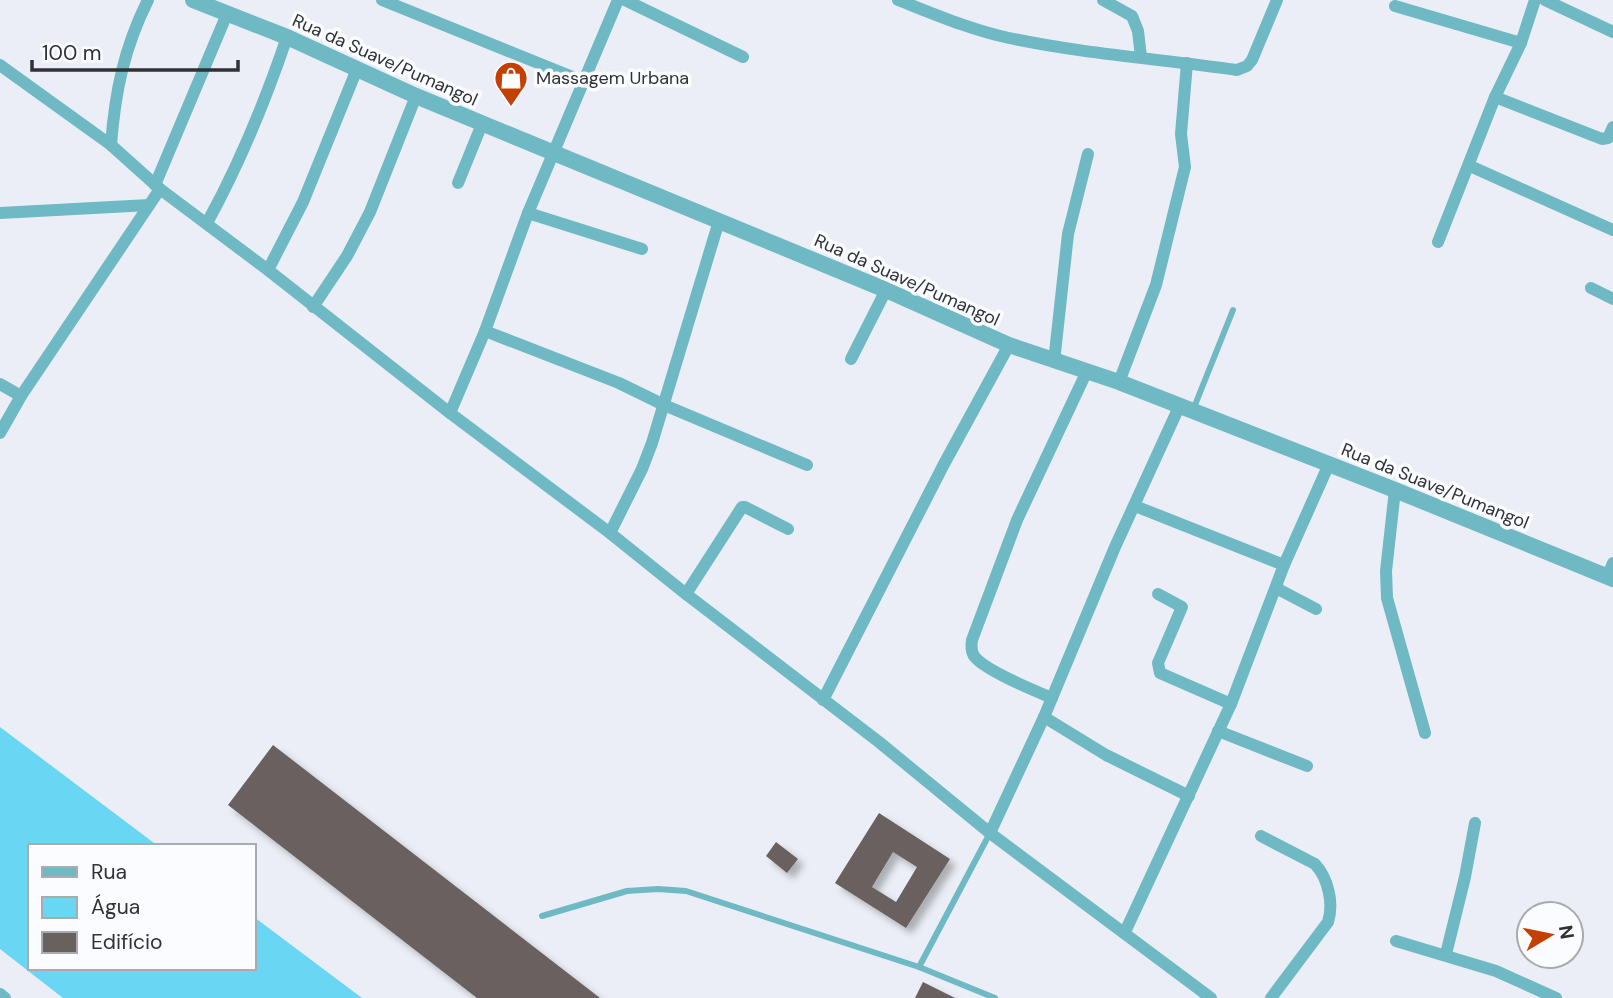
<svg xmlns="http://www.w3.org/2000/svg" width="1613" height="998" font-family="'DM Sans',sans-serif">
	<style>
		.water { fill: #69d6f4 }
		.building { fill: #69615e; fill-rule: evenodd; filter: url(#shadow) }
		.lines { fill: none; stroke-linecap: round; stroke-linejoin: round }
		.service { stroke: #6fb9c4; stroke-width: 6 }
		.minor { stroke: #6fb9c4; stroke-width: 12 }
		.tertiary { stroke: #6fb9c4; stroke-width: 16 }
		.labels { text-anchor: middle; stroke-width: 7; stroke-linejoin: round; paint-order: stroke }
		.street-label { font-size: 18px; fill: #303134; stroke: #fafcff }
		.poi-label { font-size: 18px; fill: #303134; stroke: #fafcff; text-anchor: start }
	</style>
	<defs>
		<filter id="shadow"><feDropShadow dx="6" dy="6" stdDeviation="3.5" flood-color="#0004"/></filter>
	</defs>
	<rect width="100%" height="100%" fill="#ebeef6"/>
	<path class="water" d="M 0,727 L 158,846 L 30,846 L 30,968 L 254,968 L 254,917 L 362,998 L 63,998 L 0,949 Z"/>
	<g class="building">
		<path d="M 273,745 L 600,998 L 477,998 L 228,805 Z"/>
		<path d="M 879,813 L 950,859 L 906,928 L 835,883 ZM 893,852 L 917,867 L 896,902 L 872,887 Z"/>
		<path d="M 776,842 L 798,859 L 787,873 L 766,856 Z"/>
		<path d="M 923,982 L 955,998 L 915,998 Z"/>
	</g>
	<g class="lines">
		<g class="service">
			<path d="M 1193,410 L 1233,310"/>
			<path d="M 542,916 L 627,891 L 658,889 L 686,891 L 919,967 L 995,998"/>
			<path d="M 919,967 L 990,833"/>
		</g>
		<g class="minor">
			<path d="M 382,0 L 585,82"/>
			<path d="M 625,0 L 743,57"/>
			<path d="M 898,0 C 934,14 971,30 1009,38 C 1084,54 1161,59 1237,70 L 1247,66 L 1252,60 L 1277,0"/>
			<path d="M 1103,0 L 1132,16 L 1138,31 L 1141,57"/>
			<path d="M 1545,0 L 1613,32"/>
			<path d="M 1395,6 L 1521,43"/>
			<path d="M 0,65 L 111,145 L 160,189 L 268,270 L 450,413 L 610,533 L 686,594 L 879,742 L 990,833 L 1211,998"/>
			<path d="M 1495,97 L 1602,139 L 1608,138 L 1613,127"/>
			<path d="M 111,145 C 115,92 124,48 148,0"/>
			<path d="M 1470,166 L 1613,230"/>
			<path d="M 458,183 L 482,124"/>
			<path d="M 155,185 L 227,14"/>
			<path d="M 0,213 L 149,205"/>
			<path d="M 528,213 L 642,249"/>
			<path d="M 207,223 C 240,163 265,102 287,37"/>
			<path d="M 1438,242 L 1495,97 L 1521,43 L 1535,0"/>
			<path d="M 268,270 L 303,202 L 357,69"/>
			<path d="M 1591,288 L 1613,299"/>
			<path d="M 313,307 L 347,256 L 370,212 L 416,96"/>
			<path d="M 485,331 L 619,383 L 664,405 L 807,465"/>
			<path d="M 851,359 L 886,290"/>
			<path d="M 1054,362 L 1068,234 L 1088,154"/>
			<path d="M 1119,382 L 1156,285 L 1185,167 L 1181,134 L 1187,63"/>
			<path d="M 0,384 L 21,396"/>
			<path d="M 450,413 L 485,331 L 528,213 L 618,0"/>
			<path d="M 0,433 L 21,396 L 160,189"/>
			<path d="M 1395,490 L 1386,571 L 1387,598 L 1425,733"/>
			<path d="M 1135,506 L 1284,565"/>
			<path d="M 610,533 L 642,469 L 652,443 L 719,221"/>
			<path d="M 1607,577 L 1613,563"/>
			<path d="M 1276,588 L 1316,609"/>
			<path d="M 686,594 L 742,507 L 745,507 L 788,529"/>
			<path d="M 1158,594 L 1182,607 L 1158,663 L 1160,673 L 1231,704"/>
			<path d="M 1052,698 C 1035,691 984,670 974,656 C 971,651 971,646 972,640 L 1017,520 L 1087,371"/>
			<path d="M 823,700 L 944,464 L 1009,345"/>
			<path d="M 1044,717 L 1106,755 L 1189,796"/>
			<path d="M 1218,731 L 1307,766"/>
			<path d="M 990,833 L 1044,717 L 1115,547 L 1179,407"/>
			<path d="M 1261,836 L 1315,864 C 1328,878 1334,903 1328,922 L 1271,998"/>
			<path d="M 1125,932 L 1231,704 L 1284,565 L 1329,464"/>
			<path d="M 1396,941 L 1496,971 L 1556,998"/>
			<path d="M 1446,954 L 1465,877 L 1475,823"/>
			<path d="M 0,994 L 5,998"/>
		</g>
		<path class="tertiary" d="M 193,0 L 287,37 L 416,96 L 886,290 L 1009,345 L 1119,382 L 1395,490 L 1613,579"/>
	</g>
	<defs>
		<symbol id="shop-pin" viewBox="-11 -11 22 30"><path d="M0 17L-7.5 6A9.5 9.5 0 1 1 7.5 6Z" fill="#c63f02" stroke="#fafcff"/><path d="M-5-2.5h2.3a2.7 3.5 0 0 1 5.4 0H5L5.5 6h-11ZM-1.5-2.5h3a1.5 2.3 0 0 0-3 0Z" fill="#fff"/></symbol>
	</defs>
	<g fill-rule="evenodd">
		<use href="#shop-pin" x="492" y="59" width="38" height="52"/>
	</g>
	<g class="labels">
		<g class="street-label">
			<text transform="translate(385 60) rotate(24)" y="6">Rua da Suave/Pumangol</text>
			<text transform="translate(907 280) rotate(24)" y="6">Rua da Suave/Pumangol</text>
			<text transform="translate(1435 486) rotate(22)" y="6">Rua da Suave/Pumangol</text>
		</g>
		<g class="poi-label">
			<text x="536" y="84">Massagem Urbana</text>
		</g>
	</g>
	<rect x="28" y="844" width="228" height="126" fill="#fafcff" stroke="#a9abae" stroke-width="2"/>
	<rect x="42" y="867" width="35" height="10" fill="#6fb9c4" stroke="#a9abae" stroke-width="2"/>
	<text x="91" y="879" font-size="21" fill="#303134">Rua</text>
	<rect x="42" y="897" width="35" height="21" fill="#69d6f4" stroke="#a9abae" stroke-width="2"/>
	<text x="91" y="914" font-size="21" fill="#303134">Água</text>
	<rect x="42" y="932" width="35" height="21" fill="#69615e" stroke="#a9abae" stroke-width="2"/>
	<text x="91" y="949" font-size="21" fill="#303134">Edifício</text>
	<g transform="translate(1550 935) rotate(80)"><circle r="33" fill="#fafcff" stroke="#a9abae" stroke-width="2"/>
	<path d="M0-5L12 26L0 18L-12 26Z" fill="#c63f02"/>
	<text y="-10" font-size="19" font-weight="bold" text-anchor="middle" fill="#303134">N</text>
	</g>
	<path d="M32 60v10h206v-10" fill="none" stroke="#303134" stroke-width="3.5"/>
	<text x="42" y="60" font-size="21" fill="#303134" stroke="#fafcff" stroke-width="5" paint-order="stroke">100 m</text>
</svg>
